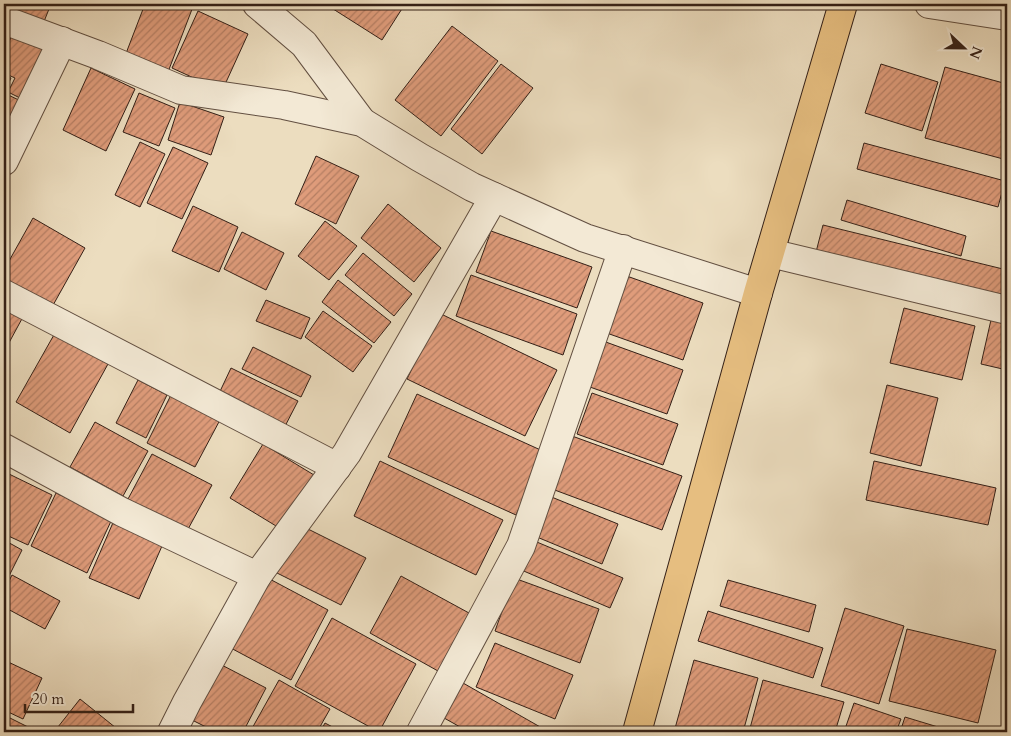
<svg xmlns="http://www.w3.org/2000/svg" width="1011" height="736" font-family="Cardo,serif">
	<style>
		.building { fill: url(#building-hatch); stroke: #342017 }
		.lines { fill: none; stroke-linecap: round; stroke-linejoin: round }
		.minor-casing { stroke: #624f41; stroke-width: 30 }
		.major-casing { stroke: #342017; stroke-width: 30 }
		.minor { stroke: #f3e9d5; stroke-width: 28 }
		.major { stroke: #e6be80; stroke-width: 28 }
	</style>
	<defs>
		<pattern id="building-hatch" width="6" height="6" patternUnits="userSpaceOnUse" patternTransform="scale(1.25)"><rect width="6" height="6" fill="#df9c7b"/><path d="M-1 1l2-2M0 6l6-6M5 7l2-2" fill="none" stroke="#b67f64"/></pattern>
	</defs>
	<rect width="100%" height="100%" fill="#ecddbf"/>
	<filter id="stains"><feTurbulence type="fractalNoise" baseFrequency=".004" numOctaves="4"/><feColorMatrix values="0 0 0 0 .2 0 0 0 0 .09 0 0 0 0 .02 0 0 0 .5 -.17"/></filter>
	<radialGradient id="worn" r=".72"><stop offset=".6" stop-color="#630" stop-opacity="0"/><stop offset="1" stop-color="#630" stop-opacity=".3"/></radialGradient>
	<g class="building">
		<path d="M 4,4 L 51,4 L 43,24 L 4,8 Z"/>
		<path d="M 145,4 L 194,4 L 168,72 L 125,56 Z"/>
		<path d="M 333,4 L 405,4 L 382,40 L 330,7 Z"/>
		<path d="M 198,11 L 248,34 L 222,91 L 172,68 Z"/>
		<path d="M 452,26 L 498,61 L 441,136 L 395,100 Z"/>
		<path d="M 13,33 L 48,50 L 24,100 L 8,92 L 15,78 L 4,73 L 4,53 Z"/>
		<path d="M 501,64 L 533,88 L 482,154 L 451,129 Z"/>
		<path d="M 881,64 L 938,82 L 922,131 L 865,113 Z"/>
		<path d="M 945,67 L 1007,84 L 1007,160 L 925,138 Z"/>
		<path d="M 91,68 L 135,89 L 106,151 L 63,130 Z"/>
		<path d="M 4,75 L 11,78 L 4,93 L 23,102 L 14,121 L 4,116 Z"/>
		<path d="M 139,93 L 175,108 L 159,146 L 123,132 Z"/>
		<path d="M 180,102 L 224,117 L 211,155 L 168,140 Z"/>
		<path d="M 140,142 L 165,154 L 140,207 L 115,195 Z"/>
		<path d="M 864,143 L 1005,181 L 998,207 L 857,169 Z"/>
		<path d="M 173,147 L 208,163 L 182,219 L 147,203 Z"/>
		<path d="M 316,156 L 359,176 L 336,224 L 295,204 Z"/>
		<path d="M 847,200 L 966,236 L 961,256 L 841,220 Z"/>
		<path d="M 388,204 L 441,248 L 414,282 L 361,238 Z"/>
		<path d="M 193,206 L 238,227 L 219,272 L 172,251 Z"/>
		<path d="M 33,218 L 85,248 L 52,307 L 4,280 L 4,270 Z"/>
		<path d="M 325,221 L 357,246 L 329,280 L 298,256 Z"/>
		<path d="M 823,225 L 1007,270 L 1007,299 L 816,252 Z"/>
		<path d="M 491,231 L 592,267 L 577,308 L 476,272 Z"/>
		<path d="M 242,232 L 284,253 L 266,290 L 224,269 Z"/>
		<path d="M 363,253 L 412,294 L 394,316 L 345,275 Z"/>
		<path d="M 621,274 L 703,303 L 683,360 L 601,331 Z"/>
		<path d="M 471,275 L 577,314 L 563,355 L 456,316 Z"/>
		<path d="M 338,280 L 391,322 L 374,343 L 322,302 Z"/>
		<path d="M 266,300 L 310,318 L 301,339 L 256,321 Z"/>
		<path d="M 4,304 L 24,315 L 4,352 Z"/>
		<path d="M 904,308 L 975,326 L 962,380 L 890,363 Z"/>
		<path d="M 323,311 L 372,346 L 353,372 L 305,337 Z"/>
		<path d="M 993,311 L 1007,314 L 1007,370 L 981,364 Z"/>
		<path d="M 439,313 L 557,370 L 525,436 L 407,379 Z"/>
		<path d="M 55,333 L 108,364 L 70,433 L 16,402 Z"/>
		<path d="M 603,341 L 683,370 L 667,414 L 587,386 Z"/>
		<path d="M 253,347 L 311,376 L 301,397 L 242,369 Z"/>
		<path d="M 231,368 L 298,401 L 281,434 L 215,402 Z"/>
		<path d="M 138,380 L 167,395 L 146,438 L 116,423 Z"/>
		<path d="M 887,385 L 938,398 L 921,466 L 870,453 Z"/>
		<path d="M 172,393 L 221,418 L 195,467 L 147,443 Z"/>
		<path d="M 592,393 L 678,424 L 663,465 L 577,434 Z"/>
		<path d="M 417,394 L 545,452 L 516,515 L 388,457 Z"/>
		<path d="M 95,422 L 148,451 L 123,496 L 70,467 Z"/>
		<path d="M 572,436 L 682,476 L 662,530 L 552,489 Z"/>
		<path d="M 263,444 L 314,475 L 281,529 L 230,498 Z"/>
		<path d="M 152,454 L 212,485 L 187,531 L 128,499 Z"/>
		<path d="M 380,461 L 503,520 L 476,575 L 354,516 Z"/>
		<path d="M 874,461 L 996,488 L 988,525 L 866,500 Z"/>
		<path d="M 9,474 L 52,495 L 28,545 L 4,534 L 4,485 Z"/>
		<path d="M 56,493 L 112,519 L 87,573 L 31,546 Z"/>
		<path d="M 549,496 L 618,524 L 602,564 L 532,535 Z"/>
		<path d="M 115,518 L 165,539 L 139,599 L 89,578 Z"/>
		<path d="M 298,524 L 366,558 L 341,605 L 273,571 Z"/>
		<path d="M 4,540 L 22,550 L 5,584 L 4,584 Z"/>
		<path d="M 532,540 L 623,578 L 610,608 L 519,569 Z"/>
		<path d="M 12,575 L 60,601 L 45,629 L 4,607 L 4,591 Z"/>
		<path d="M 264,576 L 328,610 L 291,680 L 227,646 Z"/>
		<path d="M 401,576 L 469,613 L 438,671 L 370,633 Z"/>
		<path d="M 514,578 L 599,609 L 580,663 L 495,631 Z"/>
		<path d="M 728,580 L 816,605 L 809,632 L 720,606 Z"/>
		<path d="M 845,608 L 904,626 L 879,704 L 821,686 Z"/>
		<path d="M 708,611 L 823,648 L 813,678 L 698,641 Z"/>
		<path d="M 332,618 L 416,664 L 379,732 L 295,686 Z"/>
		<path d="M 907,629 L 996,650 L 978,723 L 889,701 Z"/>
		<path d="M 495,643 L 573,675 L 555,719 L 476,687 Z"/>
		<path d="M 4,660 L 42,678 L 23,719 L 4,710 Z"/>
		<path d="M 694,660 L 758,678 L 743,732 L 674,732 Z"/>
		<path d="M 214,661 L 266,688 L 243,732 L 216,732 L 186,717 Z"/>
		<path d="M 456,679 L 549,732 L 469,732 L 437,714 Z"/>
		<path d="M 279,680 L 330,709 L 317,732 L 250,732 Z"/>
		<path d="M 763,680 L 844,702 L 835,732 L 749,732 Z"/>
		<path d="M 80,699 L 121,732 L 54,732 Z"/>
		<path d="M 854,703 L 901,719 L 896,732 L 844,732 Z"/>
		<path d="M 4,715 L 28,727 L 25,732 L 4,732 Z"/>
		<path d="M 905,717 L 938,727 L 936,732 L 900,732 Z"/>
		<path d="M 325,723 L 342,732 L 320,732 Z"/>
	</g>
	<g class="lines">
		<defs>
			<g id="minor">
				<path d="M 257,4 L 304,44 L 362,122"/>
				<path d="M 929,4 L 1007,16"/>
				<path d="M 4,20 L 98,55 L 181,90 L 284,105 L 362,122 L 419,157 L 472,187 L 585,238 L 758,293"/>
				<path d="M 4,161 L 62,41"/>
				<path d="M 770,253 L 1007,310"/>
				<path d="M 4,294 L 337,467"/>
				<path d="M 4,448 L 122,512 L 257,576 L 347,453 L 494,197"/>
				<path d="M 172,732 L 187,702 L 257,576"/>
				<path d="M 421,732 L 521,546 L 623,249"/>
			</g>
			<path id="major" d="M 637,732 L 758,293 L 843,4"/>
		</defs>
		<use href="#minor" class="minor-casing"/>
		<use href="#major" class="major-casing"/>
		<use href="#minor" class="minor"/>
		<use href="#major" class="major"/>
	</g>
	<rect width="1011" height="736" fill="none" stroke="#ecddbf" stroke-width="20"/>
	<rect x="5" y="5" width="1001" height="726" fill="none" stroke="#342017" stroke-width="2.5"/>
	<rect x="10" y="10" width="991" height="716" fill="none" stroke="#342017"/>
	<g transform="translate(964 48) rotate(112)" stroke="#f3e9d5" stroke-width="4" paint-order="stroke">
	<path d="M0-4L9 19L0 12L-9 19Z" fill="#342017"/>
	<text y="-8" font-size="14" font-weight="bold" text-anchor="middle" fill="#342017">N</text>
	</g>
	<path d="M25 704v8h108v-8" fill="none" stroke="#342017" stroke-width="2.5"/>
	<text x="32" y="704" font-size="15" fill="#342017" stroke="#f3e9d5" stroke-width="4" paint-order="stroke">20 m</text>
	<rect width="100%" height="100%" filter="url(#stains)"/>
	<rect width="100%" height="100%" fill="url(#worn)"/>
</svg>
